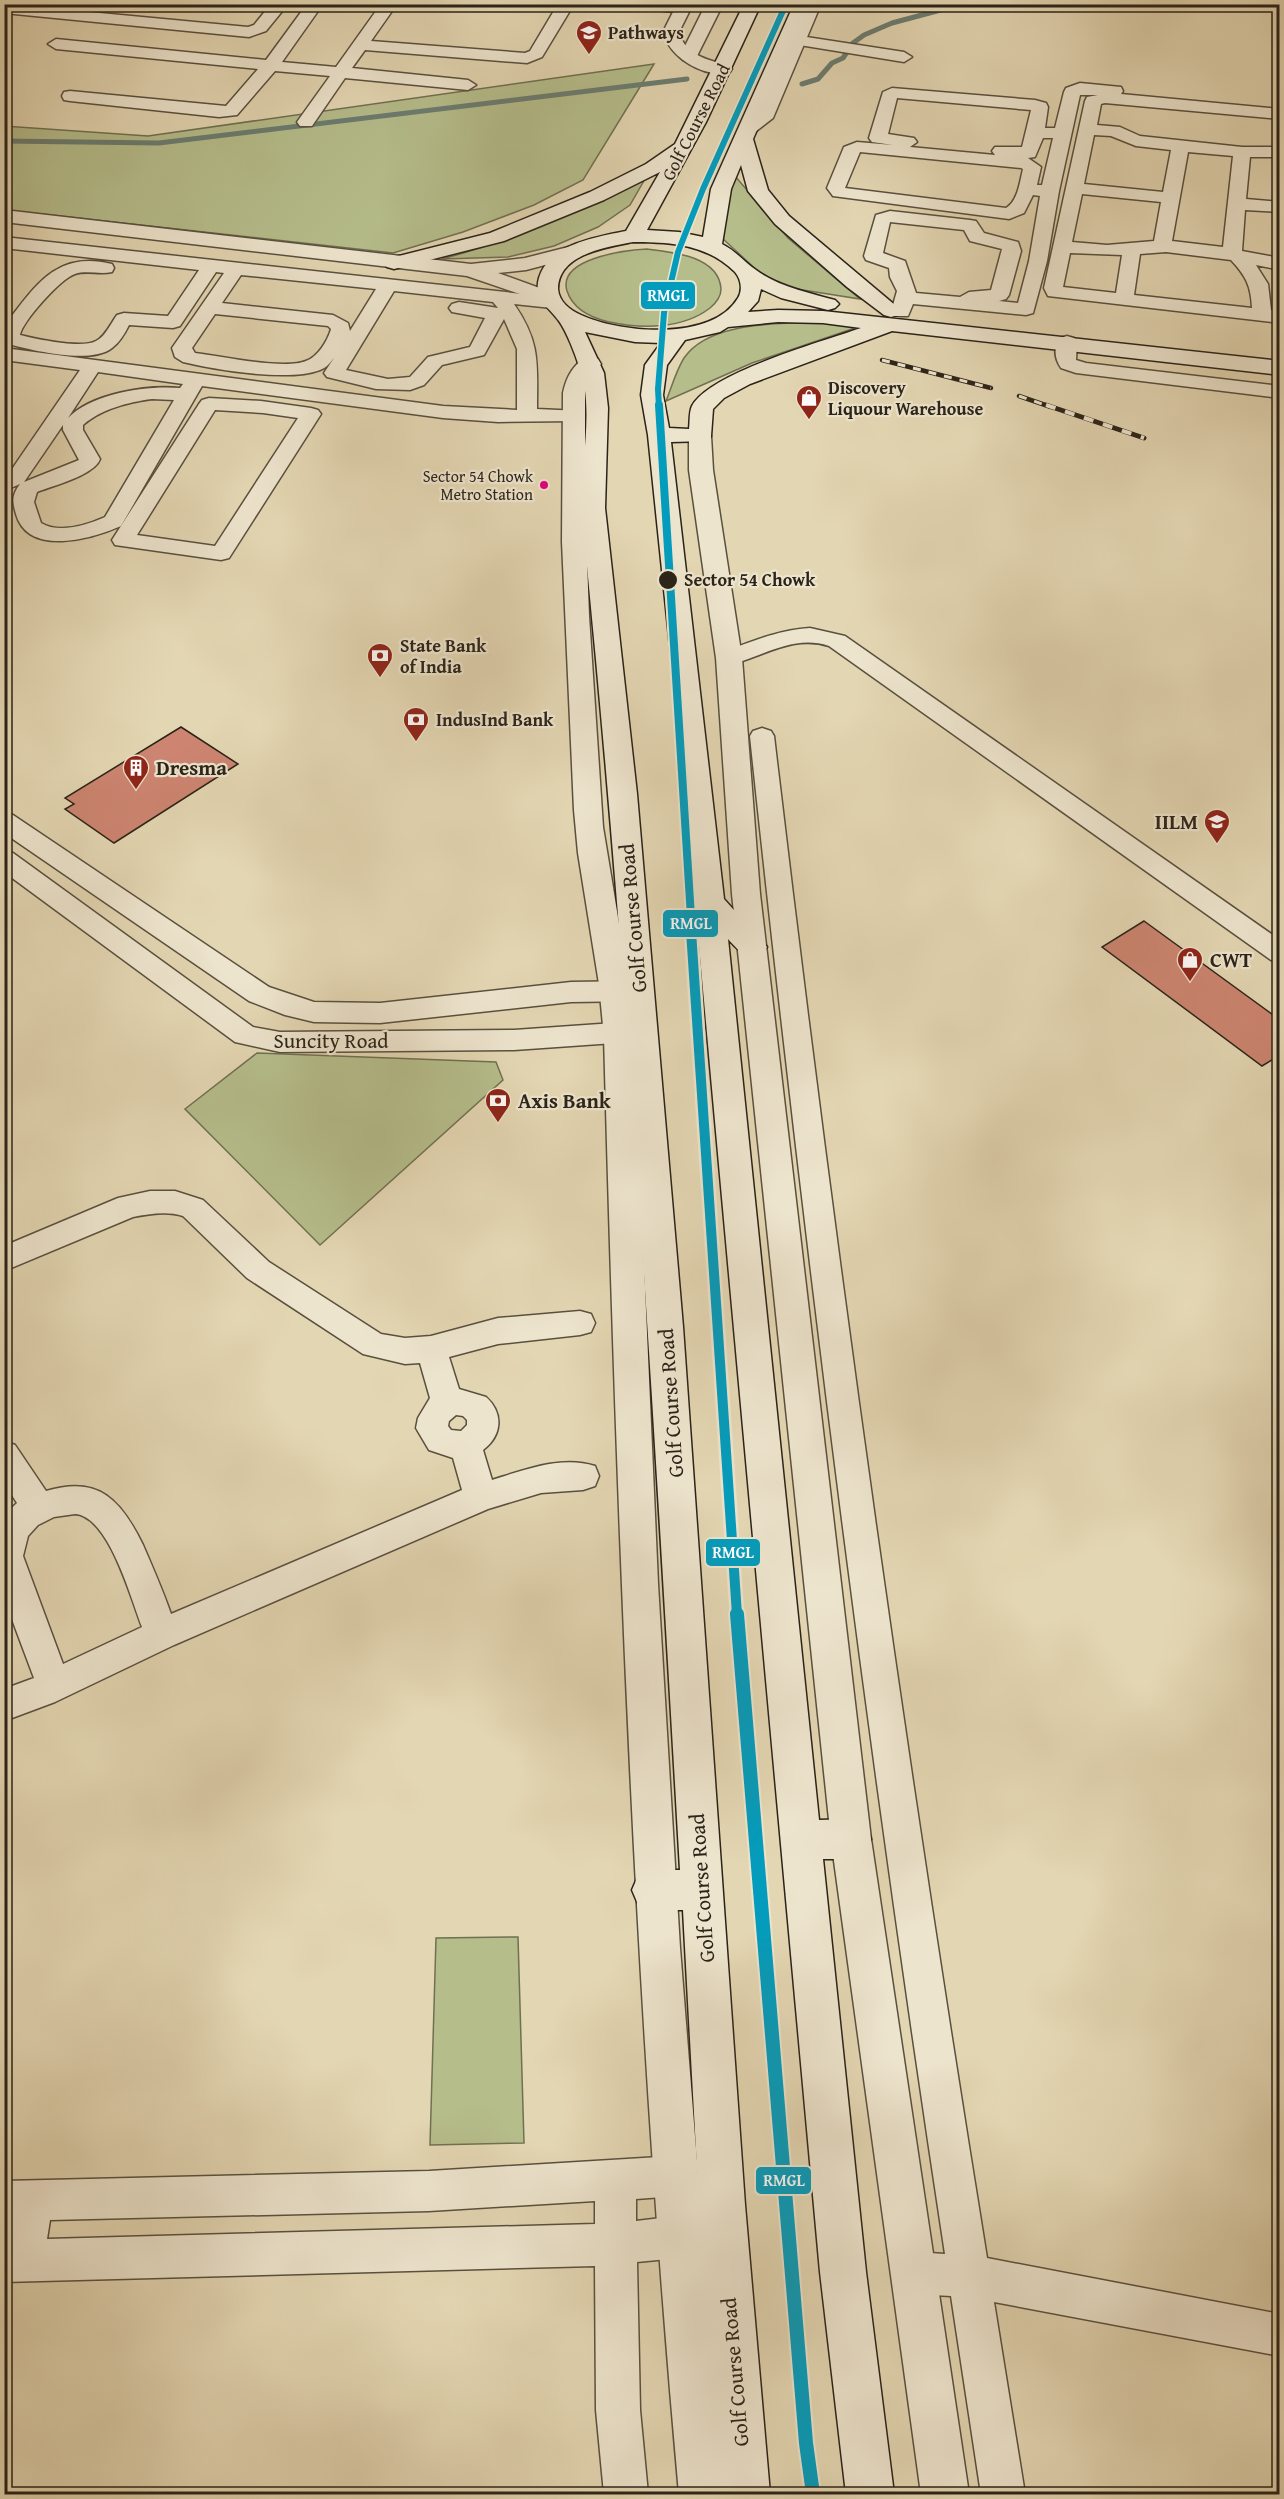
<svg xmlns="http://www.w3.org/2000/svg" width="1284" height="2499" font-family="'Gentium Book Plus',serif">
	<style>
		.green { fill: #b5bd8b; stroke: #707052; stroke-width: 1.5 }
		.lines { fill: none; stroke-linecap: round; stroke-linejoin: round }
		.stream { stroke: #6b7d71; stroke-width: 5 }
		.building { fill: #cd8571; stroke: #2b2319; stroke-width: 1.5 }
		.minor-casing { stroke: #59503f; stroke-width: 3 }
		.tertiary-casing { stroke: #59503f; stroke-width: 3 }
		.secondary-casing { stroke: #2b2319; stroke-width: 3 }
		.minor { fill: #ede4cd; fill-rule: evenodd }
		.tertiary { fill: #ede4cd; fill-rule: evenodd }
		.secondary { fill: #ede4cd; fill-rule: evenodd }
		.rail-far1-casing { stroke: #2b2319; stroke-width: 4.5 }
		.rail-casing { stroke: #2b2319; stroke-width: 5 }
		.rail-far1 { stroke: #ede4cd; stroke-width: 3; stroke-dasharray: 8; stroke-linecap: butt }
		.rail { stroke: #ede4cd; stroke-width: 4; stroke-dasharray: 10; stroke-linecap: butt }
		.metro-1-far3-casing { stroke: #ede4cd; stroke-width: 9 }
		.metro-1-far2-casing { stroke: #ede4cd; stroke-width: 12 }
		.metro-1-far1-casing { stroke: #ede4cd; stroke-width: 15 }
		.metro-1-casing { stroke: #ede4cd; stroke-width: 18 }
		.metro-1-far3 { stroke: #049cbc; stroke-width: 6 }
		.metro-1-far2 { stroke: #049cbc; stroke-width: 8 }
		.metro-1-far1 { stroke: #049cbc; stroke-width: 10 }
		.metro-1 { stroke: #049cbc; stroke-width: 14 }
		.bus-dot { fill: #e5007d; stroke: #ede4cd; stroke-width: 2 }
		.stop-dot { fill: #2b2319; stroke: #ede4cd; stroke-width: 2 }
		.labels { text-anchor: middle; stroke-width: 4.5; stroke-linejoin: round; paint-order: stroke }
		.far-bus-label { font-size: 16px; fill: #2b2319; stroke: #ede4cd; text-anchor: end }
		.far-poi-label { font-size: 18px; font-weight: bold; fill: #2b2319; stroke: #ede4cd; text-anchor: start }
		.far-street-label { font-size: 18px; fill: #2b2319; stroke: #ede4cd }
		.far-stop-label { font-size: 18px; font-weight: bold; fill: #2b2319; stroke: #ede4cd; text-anchor: start }
		.poi-label { font-size: 21px; font-weight: bold; fill: #2b2319; stroke: #ede4cd; text-anchor: start }
		.street-label { font-size: 21px; fill: #2b2319; stroke: #ede4cd }
		.line-badge { stroke: #ede4cd; stroke-width: 2 }
		.badge-label { font-size: 16px; text-anchor: middle; font-weight: bold; fill: #fff }
	</style>
	<rect width="100%" height="100%" fill="#e3d6b2"/>
	<filter id="stains"><feTurbulence type="fractalNoise" baseFrequency=".00333" numOctaves="4"/><feColorMatrix values="0 0 0 0 .2 0 0 0 0 .09 0 0 0 0 .02 0 0 0 .5 -.17"/></filter>
	<radialGradient id="worn" r=".72"><stop offset=".6" stop-color="#630" stop-opacity="0"/><stop offset="1" stop-color="#630" stop-opacity=".3"/></radialGradient>
	<g class="green">
		<path d="M 654,64 L 583,180 L 534,205 L 463,232 L 393,253 L 5,210 L 4,126 L 148,136 Z"/>
		<path d="M 735,176 L 788,238 L 860,299 L 784,287 L 761,274 L 722,238 L 723,202 Z"/>
		<path d="M 645,179 L 630,205 L 598,227 L 554,246 L 508,257 L 442,259 C 514,240 578,209 645,179 Z"/>
		<path d="M 647,249 C 672,252 719,256 721,289 C 721,296 716,303 710,308 C 683,329 642,329 609,322 C 592,318 573,309 567,291 C 557,258 627,250 647,249 Z"/>
		<path d="M 819,322 L 858,327 L 752,363 L 666,401 C 672,386 676,371 684,358 C 709,321 779,324 819,322 Z"/>
		<path d="M 257,1053 L 496,1062 L 503,1080 L 320,1245 L 185,1109 Z"/>
		<path d="M 518,1937 L 524,2143 L 430,2145 L 436,1938 Z"/>
	</g>
	<g class="lines">
		<g class="stream">
			<path d="M 802,84 L 818,79 L 832,63 L 843,58 L 853,43 L 864,35 L 892,23 L 963,4"/>
			<path d="M 4,141 L 159,143 L 687,79"/>
		</g>
	</g>
	<g class="building">
		<path d="M 181,727 L 238,764 L 114,843 L 65,809 L 74,804 L 65,798 Z"/>
		<path d="M 1144,921 L 1280,1020 L 1280,1055 L 1262,1066 L 1102,947 Z"/>
	</g>
	<g class="lines">
		<defs>
			<g id="minor">
				<path d="M 4,4 L 248,27 L 254,25 L 271,4 L 288,4 L 266,31 L 249,37 L 4,13 Z"/>
				<path d="M 307,4 L 323,4 L 282,62 L 336,67 L 381,4 L 397,4 L 371,41 L 525,53 L 530,51 L 558,4 L 574,4 L 542,57 L 527,63 L 365,50 L 352,68 L 468,80 L 476,85 L 468,90 L 345,78 L 312,126 L 300,126 L 297,122 L 330,76 L 275,71 L 237,115 L 219,117 L 70,101 L 64,100 L 62,96 L 64,92 L 70,91 L 226,106 L 258,69 L 56,49 L 48,44 L 56,39 L 266,60 Z"/>
				<path d="M 639,4 L 693,4 L 679,32 C 685,56 709,60 730,66 L 732,69 L 730,72 C 704,79 669,57 663,32 L 673,12 L 647,9 Z"/>
				<path d="M 787,34 L 904,52 L 912,57 L 904,62 L 781,42 L 779,39 L 781,36 Z"/>
				<path d="M 1080,83 L 1121,87 L 1123,91 L 1121,94 L 1280,109 L 1280,119 L 1105,103 L 1101,104 L 1097,125 L 1120,127 L 1140,136 L 1242,147 L 1280,147 L 1280,157 L 1250,157 L 1246,199 L 1280,202 L 1280,212 L 1245,210 L 1242,251 L 1280,258 L 1280,270 L 1256,265 L 1268,284 L 1271,310 L 1280,311 L 1280,323 L 1048,296 L 1044,288 L 1085,101 L 1087,97 L 1098,95 L 1080,95 L 1059,191 L 1047,261 L 1033,313 L 1026,315 L 913,304 L 908,316 L 894,316 L 891,312 L 897,291 L 890,277 L 889,268 L 866,260 L 864,256 L 876,215 L 890,211 L 970,220 L 976,221 L 984,233 L 1018,242 L 1021,251 L 1009,295 L 1006,299 L 999,301 L 1018,303 L 1029,261 L 1040,196 L 1033,195 L 1024,213 L 1009,219 L 833,196 L 827,188 L 844,147 L 857,142 L 893,145 L 872,142 L 869,138 L 883,92 L 892,88 L 1035,100 L 1046,103 L 1048,107 L 1045,128 L 1055,128 L 1064,92 L 1066,88 ZM 897,98 L 1031,110 L 1022,147 L 995,147 L 992,151 L 995,155 L 910,147 L 917,142 L 914,138 L 888,134 ZM 1094,135 L 1111,136 L 1136,146 L 1171,150 L 1163,192 L 1084,184 ZM 1043,138 L 1053,138 L 1042,185 L 1037,185 L 1041,167 L 1028,158 L 1035,157 ZM 860,152 L 1021,168 L 1023,169 C 1020,181 1018,201 1006,208 L 845,188 ZM 1188,152 L 1233,156 L 1223,247 L 1172,241 ZM 1082,194 L 1161,202 L 1154,241 L 1107,245 L 1072,242 ZM 890,222 L 964,230 L 970,241 L 1002,249 L 991,290 L 969,292 L 960,297 L 916,293 L 905,261 L 883,253 ZM 1166,252 L 1231,260 C 1246,276 1251,286 1252,308 L 1134,295 L 1140,254 ZM 1070,253 L 1122,255 L 1116,293 L 1063,287 Z"/>
				<path d="M 4,237 L 559,298 L 562,302 L 559,306 L 552,308 L 514,304 C 541,343 537,364 537,409 L 580,411 L 583,415 L 580,419 L 573,421 L 498,422 L 443,418 L 202,386 L 121,526 C 92,539 28,557 16,514 C 12,501 12,495 20,484 L 4,491 L 4,475 L 10,472 L 80,370 L 4,360 L 4,348 L 443,406 L 517,410 L 517,349 L 504,319 L 484,355 L 442,365 L 424,385 L 410,390 L 376,389 L 327,377 L 324,373 L 334,358 C 330,363 326,368 320,370 C 289,382 216,370 183,362 L 175,357 L 172,348 L 224,273 L 216,272 L 180,326 L 173,328 L 129,325 C 125,333 120,342 112,348 C 90,365 30,350 5,343 L 4,326 C 35,287 55,250 112,264 L 114,268 L 112,272 C 100,275 87,270 75,274 C 60,279 22,322 20,335 C 37,339 81,349 96,341 C 105,337 111,323 117,315 L 124,313 L 168,316 L 199,270 L 4,248 ZM 241,275 L 376,289 L 350,331 L 348,323 L 333,315 L 222,303 ZM 394,291 L 493,302 L 498,308 L 459,302 L 452,304 L 449,308 L 452,312 L 485,318 L 470,347 L 428,357 L 410,377 L 388,379 L 346,370 ZM 215,314 L 328,326 L 331,329 C 328,340 318,357 306,361 C 284,370 221,356 195,353 L 192,348 ZM 98,372 L 183,384 L 180,388 C 147,385 92,393 68,418 ZM 152,399 L 174,400 L 105,517 C 87,525 59,534 41,523 L 34,502 L 37,492 C 52,486 95,475 100,459 L 83,430 L 83,425 C 101,409 129,402 152,399 ZM 63,425 L 63,430 L 79,460 L 24,482 Z"/>
				<path d="M 1067,336 L 1074,338 L 1077,342 L 1076,360 L 1086,363 L 1280,386 L 1280,398 L 1076,373 L 1061,368 C 1055,359 1053,348 1060,338 Z"/>
				<path d="M 209,398 L 261,401 L 311,408 L 318,410 L 321,414 L 229,558 L 221,560 L 115,545 L 112,540 L 199,404 L 202,400 ZM 215,410 L 263,413 L 298,418 L 215,546 L 137,535 Z"/>
				<path d="M 810,628 L 845,636 L 1280,940 L 1280,962 L 1271,960 L 829,646 C 793,634 763,657 729,665 L 721,663 L 717,658 L 721,653 C 750,642 778,630 810,628 Z"/>
				<path d="M 762,728 L 771,731 L 774,736 C 834,1245 905,1753 987,2258 L 1280,2314 L 1280,2356 L 994,2302 L 1025,2494 L 981,2494 L 951,2296 L 914,2294 L 899,2288 L 893,2273 L 899,2258 L 914,2252 L 945,2254 C 868,1749 804,1243 750,736 L 753,731 Z"/>
				<path d="M 4,813 L 13,815 L 269,987 L 314,1002 L 380,1003 L 571,982 L 639,981 L 649,984 L 653,991 L 649,998 L 639,1001 L 571,1002 L 380,1023 L 314,1022 L 285,1015 L 249,1001 L 4,833 Z"/>
				<path d="M 4,851 L 13,853 L 253,1027 L 280,1032 L 514,1030 L 643,1021 L 653,1024 L 657,1031 L 653,1038 L 643,1041 L 514,1050 L 280,1052 L 235,1042 L 4,872 Z"/>
				<path d="M 150,1191 L 175,1191 L 203,1200 L 269,1262 L 381,1334 L 405,1338 L 431,1336 L 498,1318 L 580,1311 L 591,1314 L 595,1323 L 591,1332 L 580,1335 L 498,1344 L 449,1357 L 459,1389 L 486,1397 C 504,1413 502,1436 483,1450 L 492,1480 C 524,1470 562,1455 595,1466 L 599,1476 L 595,1486 L 583,1490 L 541,1493 L 488,1509 L 174,1645 L 55,1702 L 4,1721 L 4,1689 L 34,1678 L 4,1598 L 4,1515 L 17,1503 L 4,1483 L 4,1441 L 15,1445 L 46,1491 C 99,1475 121,1500 143,1545 C 153,1568 163,1591 171,1614 L 462,1490 L 453,1458 L 429,1450 L 416,1428 L 418,1418 L 430,1398 L 420,1363 L 405,1364 L 363,1354 L 247,1278 L 183,1216 C 167,1211 149,1214 133,1217 L 4,1271 L 4,1246 L 118,1198 ZM 456,1415 L 463,1416 L 467,1420 L 467,1425 L 461,1431 L 451,1430 L 448,1426 L 449,1421 ZM 75,1514 C 109,1516 131,1599 142,1627 L 63,1664 L 23,1556 L 28,1536 L 38,1525 L 54,1517 Z"/>
				<path d="M 676,2156 L 690,2162 L 696,2176 L 690,2190 L 676,2196 L 636,2199 L 636,2221 L 678,2216 L 693,2222 L 699,2237 L 693,2252 L 678,2258 L 637,2262 L 640,2410 L 648,2494 L 604,2494 L 596,2410 L 595,2266 L 4,2282 L 4,2240 L 9,2221 L 4,2221 L 4,2181 L 429,2171 ZM 595,2201 L 595,2224 L 47,2239 L 50,2220 L 429,2211 Z"/>
			</g>
			<g id="tertiary">
				<path d="M 706,4 L 723,4 L 695,60 L 683,60 L 680,56 Z"/>
				<path d="M 804,4 L 821,4 L 773,118 L 755,132 L 741,132 L 739,128 L 756,115 Z"/>
				<path d="M 4,210 L 471,264 L 525,258 L 576,245 L 583,247 L 586,251 L 583,255 L 526,270 L 498,273 L 556,294 L 560,298 L 556,302 L 549,304 L 467,276 L 4,222 Z"/>
				<path d="M 590,357 L 598,359 L 601,364 L 588,380 L 585,393 L 585,504 L 589,616 L 603,827 L 629,984 L 634,1036 L 658,1584 L 680,1948 L 709,2312 L 727,2494 L 679,2494 C 635,2009 617,1523 604,1036 L 599,984 L 578,853 L 574,810 L 562,542 L 563,393 C 566,378 574,361 590,357 Z"/>
				<path d="M 700,429 L 708,431 L 711,436 L 713,470 L 742,658 L 760,894 L 871,1839 L 969,2494 L 921,2494 L 831,1839 L 732,894 L 716,658 L 689,470 L 689,436 L 692,431 Z"/>
			</g>
			<path id="secondary" d="M 744,4 L 761,4 L 706,122 L 647,230 L 679,232 L 703,237 L 711,189 L 794,4 L 811,4 L 753,139 L 768,190 L 789,216 L 902,311 L 898,315 L 891,317 L 884,315 L 847,287 L 775,224 L 748,191 L 741,165 L 731,189 L 722,244 C 736,251 744,262 756,270 C 777,286 810,293 835,300 L 839,304 L 835,308 L 828,310 L 781,298 L 761,289 L 758,301 L 748,312 L 778,310 L 823,311 L 1280,361 L 1280,375 L 892,331 L 750,384 L 724,398 L 713,409 L 711,436 L 708,441 L 671,442 L 724,899 L 767,947 L 762,954 C 745,959 739,951 728,939 L 819,1820 L 851,1819 L 865,1825 L 871,1839 L 865,1853 L 851,1859 L 823,1859 L 866,2272 L 894,2494 L 846,2494 L 820,2272 L 685,792 L 648,435 L 641,395 L 645,365 L 661,343 L 635,342 L 585,332 L 604,373 L 608,408 L 605,508 L 637,794 L 683,1327 L 745,2205 L 770,2494 L 722,2494 L 699,2205 L 683,1910 L 653,1910 L 638,1904 L 632,1890 L 638,1876 L 653,1870 L 680,1870 C 655,1435 630,1000 587,566 C 585,546 581,525 581,506 C 581,464 594,408 580,369 C 576,356 567,332 559,321 C 549,307 533,299 539,278 C 549,244 596,237 626,231 L 660,172 L 604,200 L 504,241 L 394,269 L 387,267 L 384,263 L 387,259 L 490,233 L 590,192 L 646,164 L 675,144 ZM 633,242 C 670,242 707,244 735,272 C 741,279 743,290 738,298 C 712,342 620,333 581,315 C 570,310 559,302 558,289 C 558,254 607,247 633,242 ZM 778,322 L 823,323 L 861,328 C 824,341 709,373 692,406 C 689,412 690,422 689,429 L 669,428 L 663,395 L 667,365 L 685,340 L 720,332 L 728,327 Z"/>
		</defs>
		<use href="#minor" class="minor-casing"/>
		<use href="#tertiary" class="tertiary-casing"/>
		<use href="#secondary" class="secondary-casing"/>
		<use href="#minor" class="minor"/>
		<use href="#tertiary" class="tertiary"/>
		<use href="#secondary" class="secondary"/>
		<defs>
			<g id="rail-far1">
				<path d="M 882,360 L 991,388"/>
				<path d="M 1019,396 L 1051,407"/>
			</g>
			<path id="rail" d="M 1046,405 L 1144,438"/>
		</defs>
		<use href="#rail-far1" class="rail-far1-casing"/>
		<use href="#rail" class="rail-casing"/>
		<use href="#rail-far1" class="rail-far1"/>
		<use href="#rail" class="rail"/>
		<defs>
			<path id="metro-1-far3" d="M 659,407 L 658,389 L 664,313 L 678,252 L 703,189 L 786,4"/>
			<path id="metro-1-far2" d="M 659,405 L 692,933"/>
			<path id="metro-1-far1" d="M 691,931 L 737,1615"/>
			<path id="metro-1" d="M 737,1614 L 806,2443 L 813,2494"/>
		</defs>
		<use href="#metro-1-far3" class="metro-1-far3-casing"/>
		<use href="#metro-1-far2" class="metro-1-far2-casing"/>
		<use href="#metro-1-far1" class="metro-1-far1-casing"/>
		<use href="#metro-1" class="metro-1-casing"/>
		<use href="#metro-1-far3" class="metro-1-far3"/>
		<use href="#metro-1-far2" class="metro-1-far2"/>
		<use href="#metro-1-far1" class="metro-1-far1"/>
		<use href="#metro-1" class="metro-1"/>
	</g>
	<defs>
		<symbol id="school-pin" viewBox="-11 -11 22 30"><path d="M0 17L-7.5 6A9.5 9.5 0 1 1 7.5 6Z" fill="#8f2418" stroke="#ede4cd"/><path d="M0-5L7-2L0 1L-7-2ZM-4 1L0 2.5L4 1V4Q0 6-4 4Z" fill="#fff"/></symbol>
		<symbol id="shop-pin" viewBox="-11 -11 22 30"><path d="M0 17L-7.5 6A9.5 9.5 0 1 1 7.5 6Z" fill="#8f2418" stroke="#ede4cd"/><path d="M-5-2.5h2.3a2.7 3.5 0 0 1 5.4 0H5L5.5 6h-11ZM-1.5-2.5h3a1.5 2.3 0 0 0-3 0Z" fill="#fff"/></symbol>
		<symbol id="bank-pin" viewBox="-11 -11 22 30"><path d="M0 17L-7.5 6A9.5 9.5 0 1 1 7.5 6Z" fill="#8f2418" stroke="#ede4cd"/><path d="M-6-4H6V4H-6ZM0-2.3a2.3 2.3 0 1 0 0 4.6a2.3 2.3 0 1 0 0-4.6Z" fill="#fff"/></symbol>
		<symbol id="building-pin" viewBox="-11 -11 22 30"><path d="M0 17L-7.5 6A9.5 9.5 0 1 1 7.5 6Z" fill="#8f2418" stroke="#ede4cd"/><path d="M-4-6H4V6H1V3H-1V6H-4ZM-2.5-4.3h1.7v1.8h-1.7ZM.8-4.3h1.7v1.8H.8ZM-2.5-1h1.7V.8h-1.7ZM.8-1h1.7V.8H.8Z" fill="#fff"/></symbol>
		<symbol id="university-pin" viewBox="-11 -11 22 30"><path d="M0 17L-7.5 6A9.5 9.5 0 1 1 7.5 6Z" fill="#8f2418" stroke="#ede4cd"/><path d="M0-5L7-2L0 1L-7-2ZM-4 1L0 2.5L4 1V4Q0 6-4 4Z" fill="#fff"/></symbol>
	</defs>
	<g fill-rule="evenodd">
		<use href="#school-pin" x="574" y="18" width="30" height="40"/>
		<use href="#shop-pin" x="794" y="383" width="30" height="40"/>
		<use href="#bank-pin" x="365" y="641" width="30" height="40"/>
		<use href="#bank-pin" x="401" y="705" width="30" height="40"/>
		<use href="#building-pin" x="121" y="753" width="30" height="40"/>
		<use href="#university-pin" x="1202" y="807" width="30" height="40"/>
		<use href="#shop-pin" x="1175" y="945" width="30" height="40"/>
		<use href="#bank-pin" x="483" y="1086" width="30" height="40"/>
	</g>
	<circle class="bus-dot" cx="544" cy="485" r="5"/>
	<circle class="stop-dot" cx="668" cy="580" r="10"/>
	<g class="labels">
		<g class="far-bus-label">
			<text x="533" y="482">Sector 54 Chowk<tspan x="533" dy="18">Metro Station</tspan></text>
		</g>
		<g class="far-poi-label">
			<text x="608" y="39">Pathways</text>
			<text x="828" y="394">Discovery<tspan x="828" dy="21">Liquour Warehouse</tspan></text>
			<text x="400" y="652">State Bank<tspan x="400" dy="21">of India</tspan></text>
			<text x="436" y="726">IndusInd Bank</text>
		</g>
		<g class="far-street-label">
			<text transform="translate(696 122) rotate(-63)" y="6">Golf Course Road</text>
		</g>
		<g class="far-stop-label">
			<text x="684" y="586">Sector 54 Chowk</text>
		</g>
		<g class="poi-label">
			<text x="156" y="775">Dresma</text>
			<text x="1198" y="829" text-anchor="end">IILM</text>
			<text x="1210" y="967">CWT</text>
			<text x="518" y="1108">Axis Bank</text>
		</g>
		<g class="street-label">
			<text transform="translate(633 918) rotate(-95)" y="7">Golf Course Road</text>
			<text x="331" y="1048">Suncity Road</text>
			<text transform="translate(671 1403) rotate(-94)" y="7">Golf Course Road</text>
			<text transform="translate(702 1888) rotate(-94)" y="7">Golf Course Road</text>
			<text transform="translate(735 2372) rotate(-95)" y="7">Golf Course Road</text>
		</g>
	</g>
	<g class="line-badge">
		<rect x="640" y="281" width="56" height="29" rx="6" fill="#049cbc"/>
		<rect x="662" y="909" width="57" height="29" rx="6" fill="#049cbc"/>
		<rect x="705" y="1538" width="56" height="29" rx="6" fill="#049cbc"/>
		<rect x="755" y="2166" width="57" height="29" rx="6" fill="#049cbc"/>
	</g>
	<g class="badge-label">
		<text x="668" y="301">RMGL</text>
		<text x="691" y="929">RMGL</text>
		<text x="733" y="1558">RMGL</text>
		<text x="784" y="2186">RMGL</text>
	</g>
	<rect width="1284" height="2499" fill="none" stroke="#e3d6b2" stroke-width="24"/>
	<rect x="6" y="6" width="1272" height="2487" fill="none" stroke="#2b2319" stroke-width="3"/>
	<rect x="12" y="12" width="1260" height="2475" fill="none" stroke="#2b2319" stroke-width="1.5"/>
	<rect width="100%" height="100%" filter="url(#stains)"/>
	<rect width="100%" height="100%" fill="url(#worn)"/>
</svg>
